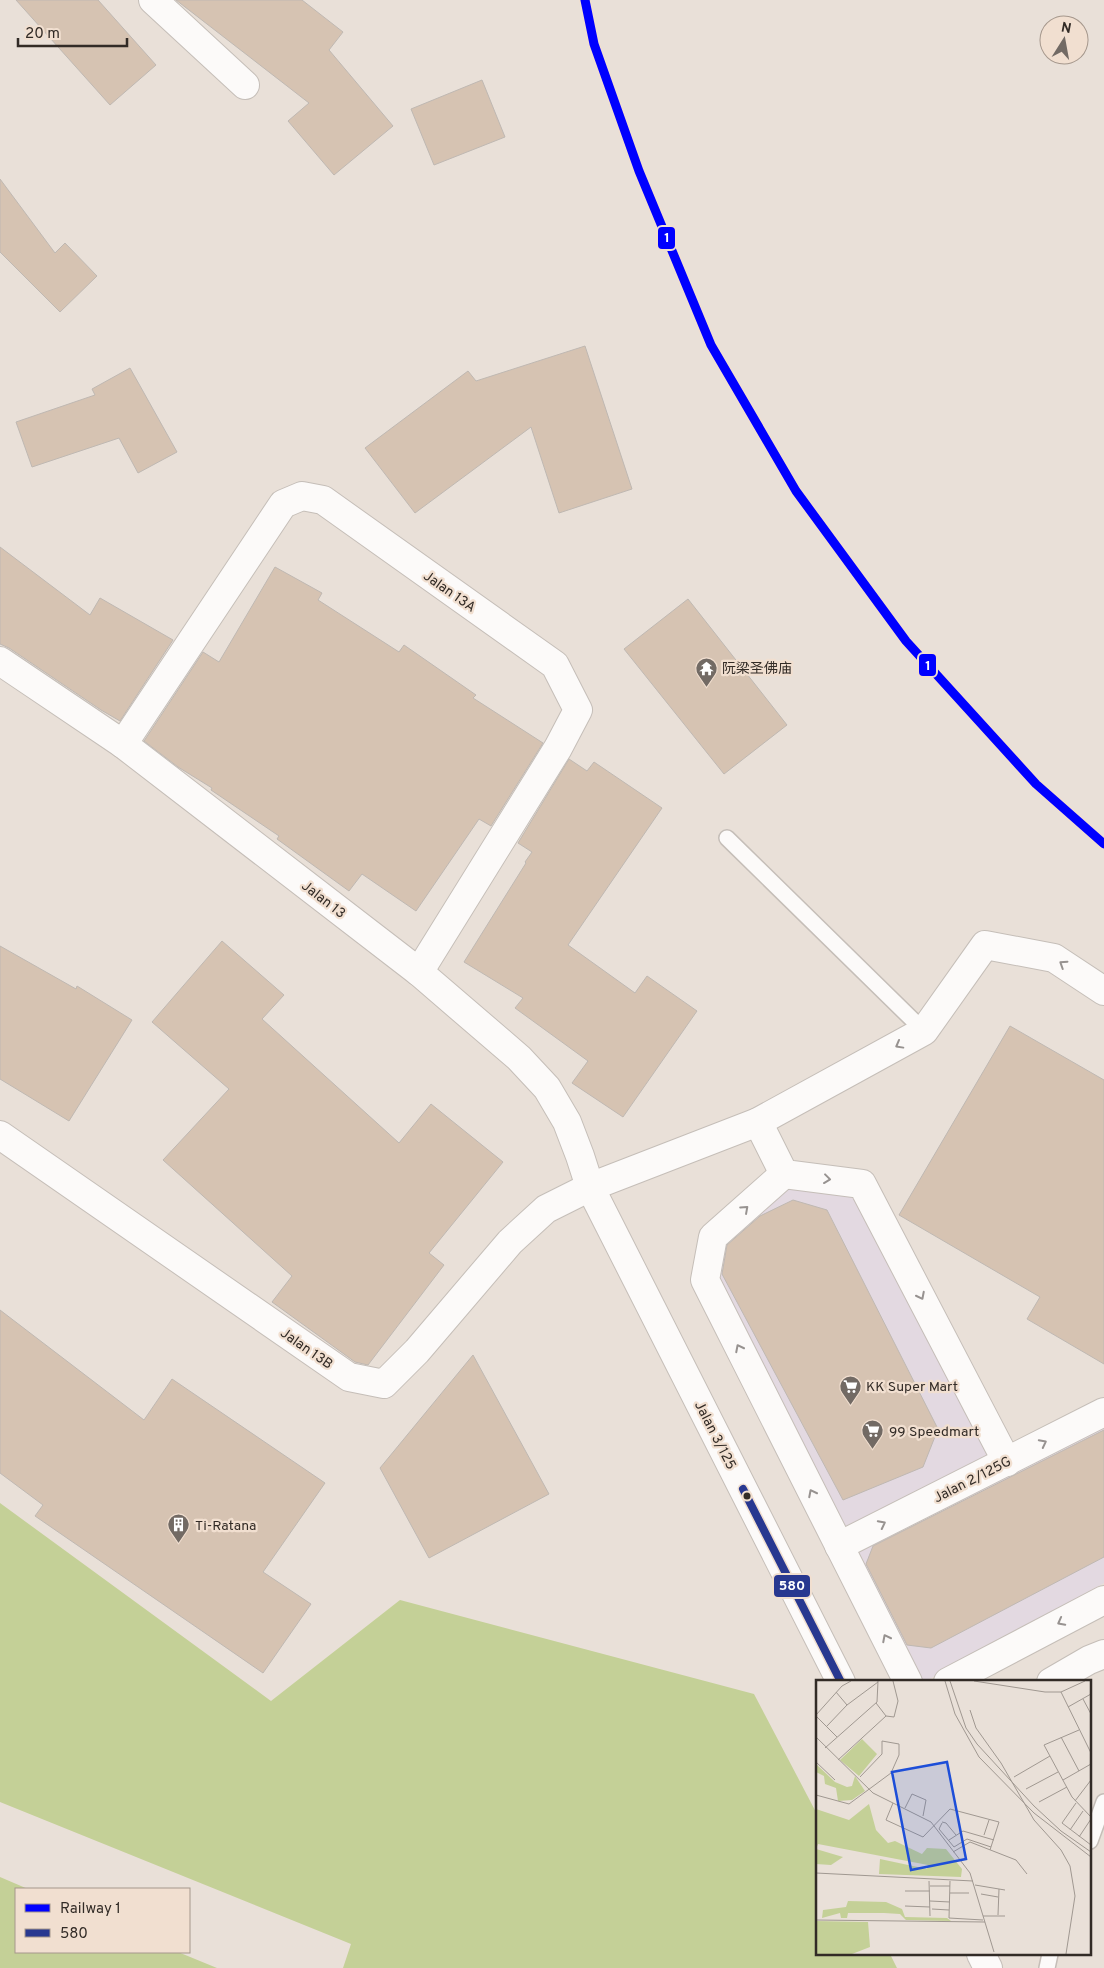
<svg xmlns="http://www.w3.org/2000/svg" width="1104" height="1968" font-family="Overpass,'Noto Sans SC',sans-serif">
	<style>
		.commercial { fill: #e3d9e1 }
		.green { fill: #c4d097 }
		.building { fill: #d6c3b2; stroke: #bfb8b2 }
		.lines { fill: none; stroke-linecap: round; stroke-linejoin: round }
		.service-casing { stroke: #c5beb8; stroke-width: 18 }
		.minor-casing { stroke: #c5beb8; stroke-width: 30 }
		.tertiary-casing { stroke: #c5beb8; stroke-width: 30 }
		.service { stroke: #fcfaf9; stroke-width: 15 }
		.minor { stroke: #fcfaf9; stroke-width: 28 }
		.tertiary { stroke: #fcfaf9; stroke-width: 28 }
		.bus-1-casing { stroke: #f1dfd0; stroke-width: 11 }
		.bus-1 { stroke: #283890; stroke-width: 8 }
		.rail-1-casing { stroke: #f1dfd0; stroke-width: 12 }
		.rail-1 { stroke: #00f; stroke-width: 9 }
		.oneway { stroke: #979290 }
		.bus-dot { fill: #322b26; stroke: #f1dfd0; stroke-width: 2 }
		.labels { text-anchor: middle; stroke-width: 4.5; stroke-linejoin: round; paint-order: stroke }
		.street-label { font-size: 14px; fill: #322b26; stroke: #f1dfd0 }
		.poi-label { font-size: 14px; fill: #322b26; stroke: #f1dfd0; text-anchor: start }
		.inset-road { fill: none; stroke: #a09891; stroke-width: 1 }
		.view { fill: #1d4ed8; fill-opacity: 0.15; stroke: #1d4ed8; stroke-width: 2.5 }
		.inset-edge { fill: none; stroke: #322b26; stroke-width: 2.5 }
		.line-badge { stroke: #f1dfd0; stroke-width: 2 }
		.badge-label { font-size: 14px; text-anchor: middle; font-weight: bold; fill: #fff }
	</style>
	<rect width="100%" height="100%" fill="#e9e0d8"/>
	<path class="commercial" d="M 780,1187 L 854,1197 L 997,1473 L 1104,1421 L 1104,1583 L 924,1682 L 712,1278 L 718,1241 Z"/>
	<g class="green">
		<path d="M 0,1503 L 271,1701 L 400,1600 L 754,1694 L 818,1816 L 818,1954 L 890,1954 L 897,1968 L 343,1968 L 351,1944 L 0,1802 Z"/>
		<path d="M 0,1877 L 28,1889 L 16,1889 L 16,1952 L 178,1952 L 217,1968 L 0,1968 Z"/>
	</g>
	<g class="building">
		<path d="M 16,0 L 98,0 L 156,65 L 110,105 Z"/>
		<path d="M 176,0 L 302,0 L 343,32 L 329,50 L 393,126 L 334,175 L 288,121 L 309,103 Z"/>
		<path d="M 482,80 L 505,137 L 434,165 L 411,109 Z"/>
		<path d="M 0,179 L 55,253 L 65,243 L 97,276 L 60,312 L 0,252 Z"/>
		<path d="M 585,346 L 632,489 L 559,513 L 531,427 L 415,513 L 365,448 L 468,371 L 476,381 Z"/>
		<path d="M 130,368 L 177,452 L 138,473 L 119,438 L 32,467 L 16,422 L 95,395 L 92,389 Z"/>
		<path d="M 0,547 L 90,615 L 100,598 L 173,640 L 120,721 L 101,710 L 9,648 L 0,644 Z"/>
		<path d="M 275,567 L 322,593 L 318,600 L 399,652 L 404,645 L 476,695 L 473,698 L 543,743 L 491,826 L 479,819 L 416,911 L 362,874 L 349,891 L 277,839 L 279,836 L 211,790 L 212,788 L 178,767 L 144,741 L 203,652 L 219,662 Z"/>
		<path d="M 688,599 L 787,725 L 724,774 L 624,649 Z"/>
		<path d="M 569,759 L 587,771 L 594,762 L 662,808 L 568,945 L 635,993 L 647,976 L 697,1011 L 623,1117 L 572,1083 L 588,1061 L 515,1008 L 523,998 L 464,962 L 526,863 L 525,862 L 532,852 L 518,843 Z"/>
		<path d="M 222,941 L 284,995 L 262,1019 L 399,1143 L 431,1104 L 503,1162 L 429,1253 L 444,1265 L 368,1365 L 355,1362 L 272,1302 L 292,1276 L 163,1160 L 229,1089 L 152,1022 Z"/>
		<path d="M 0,946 L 76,989 L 77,986 L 132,1020 L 69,1121 L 0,1079 Z"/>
		<path d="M 1010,1026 L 1104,1080 L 1104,1364 L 1027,1319 L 1040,1297 L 899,1215 Z"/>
		<path d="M 793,1200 L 827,1210 L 938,1429 L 923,1467 L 843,1500 L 722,1274 L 727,1245 L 760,1216 Z"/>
		<path d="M 0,1310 L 144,1420 L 172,1379 L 325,1483 L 263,1572 L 311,1604 L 263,1673 L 35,1516 L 43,1505 L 0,1473 Z"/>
		<path d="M 473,1355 L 549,1494 L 429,1558 L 380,1468 Z"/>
		<path d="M 1104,1430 L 1104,1557 L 931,1648 L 907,1645 L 866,1564 L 873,1546 Z"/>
	</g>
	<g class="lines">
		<defs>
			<g id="service">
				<path d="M 727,838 L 924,1031"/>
				<path d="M 1090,1841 L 1104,1802"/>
				<path d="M 1047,1968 L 1050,1954"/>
			</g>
			<g id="minor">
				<path d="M 153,0 L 245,85"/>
				<path d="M 123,744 L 283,504 L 302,496 L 323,500 L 555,665 L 578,710 L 558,748 L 419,972"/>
				<path d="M 758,1122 L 784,1174 L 862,1184 L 1007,1462"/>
				<path d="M 0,1135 L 349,1377 L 384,1384 L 417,1351 L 510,1242 L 546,1209 L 590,1187 L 758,1122 L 924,1031 L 985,945 L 1054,958 L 1104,991"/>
				<path d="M 784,1174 L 713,1237 L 705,1280 L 908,1682"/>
				<path d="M 839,1546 L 1104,1412"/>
				<path d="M 948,1682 L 1104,1600"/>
				<path d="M 1051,1682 L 1089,1660 L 1104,1654"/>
			</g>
			<g id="tertiary">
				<path d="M 0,661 L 123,744 L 419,972 L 519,1058 L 547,1088 L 567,1122 L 580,1156 L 590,1187 L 841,1682"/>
				<path d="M 981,1954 L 988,1968"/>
			</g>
		</defs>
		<use href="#service" class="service-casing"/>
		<use href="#minor" class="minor-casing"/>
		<use href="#tertiary" class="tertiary-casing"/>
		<use href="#service" class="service"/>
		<use href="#minor" class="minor"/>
		<use href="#tertiary" class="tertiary"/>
		<defs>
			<path id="bus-1" d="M 743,1489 L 841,1682"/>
		</defs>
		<use href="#bus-1" class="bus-1-casing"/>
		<use href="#bus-1" class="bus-1"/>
		<defs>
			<path id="rail-1" d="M 585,0 L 594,44 L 639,171 L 711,345 L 796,491 L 906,641 L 1036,784 L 1104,844"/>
		</defs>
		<use href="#rail-1" class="rail-1-casing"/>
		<use href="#rail-1" class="rail-1"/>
	</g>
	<defs><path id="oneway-chevron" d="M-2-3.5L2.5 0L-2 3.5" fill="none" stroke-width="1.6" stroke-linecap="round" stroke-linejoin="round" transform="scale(1.25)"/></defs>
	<g class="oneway">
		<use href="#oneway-chevron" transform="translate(1063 964) rotate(-147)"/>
		<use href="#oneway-chevron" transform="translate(899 1045) rotate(151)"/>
		<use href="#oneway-chevron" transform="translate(827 1179) rotate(7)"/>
		<use href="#oneway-chevron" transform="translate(745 1209) rotate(-42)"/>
		<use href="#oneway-chevron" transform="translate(921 1296) rotate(63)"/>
		<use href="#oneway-chevron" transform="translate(739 1348) rotate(-117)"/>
		<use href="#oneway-chevron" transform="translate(1043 1443) rotate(-27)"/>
		<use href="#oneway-chevron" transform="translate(812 1493) rotate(-117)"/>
		<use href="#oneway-chevron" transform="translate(882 1524) rotate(-27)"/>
		<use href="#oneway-chevron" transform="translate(1061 1622) rotate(152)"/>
		<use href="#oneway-chevron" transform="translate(886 1638) rotate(-117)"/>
	</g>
	<defs>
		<symbol id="temple-pin" viewBox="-11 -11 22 30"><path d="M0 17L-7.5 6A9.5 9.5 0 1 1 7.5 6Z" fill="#726a64" stroke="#f1dfd0"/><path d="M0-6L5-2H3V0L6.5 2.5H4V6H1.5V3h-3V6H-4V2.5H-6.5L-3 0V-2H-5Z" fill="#fff"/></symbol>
		<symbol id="supermarket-pin" viewBox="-11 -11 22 30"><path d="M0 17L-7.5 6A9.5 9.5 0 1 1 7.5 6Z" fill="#726a64" stroke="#f1dfd0"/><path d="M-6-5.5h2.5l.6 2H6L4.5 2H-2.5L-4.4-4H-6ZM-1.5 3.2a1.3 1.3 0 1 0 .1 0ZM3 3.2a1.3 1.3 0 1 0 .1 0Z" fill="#fff"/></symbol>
		<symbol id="building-pin" viewBox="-11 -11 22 30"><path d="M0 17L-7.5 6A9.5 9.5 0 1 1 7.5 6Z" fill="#726a64" stroke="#f1dfd0"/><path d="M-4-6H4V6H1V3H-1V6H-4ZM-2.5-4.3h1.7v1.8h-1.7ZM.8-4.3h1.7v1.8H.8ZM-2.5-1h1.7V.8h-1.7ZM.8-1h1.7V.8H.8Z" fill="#fff"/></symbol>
	</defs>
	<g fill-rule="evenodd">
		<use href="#temple-pin" x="694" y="656" width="25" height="34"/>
		<use href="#supermarket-pin" x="838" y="1374" width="25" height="34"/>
		<use href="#supermarket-pin" x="860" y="1418" width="25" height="34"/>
		<use href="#building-pin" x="166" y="1512" width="25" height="34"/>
	</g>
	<circle class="bus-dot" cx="747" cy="1496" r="4.5"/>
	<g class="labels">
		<g class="street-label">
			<text transform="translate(450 591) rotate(35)" y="5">Jalan 13A</text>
			<text transform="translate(324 899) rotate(38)" y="5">Jalan 13</text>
			<text transform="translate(307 1348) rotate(35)" y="5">Jalan 13B</text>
			<text transform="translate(716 1435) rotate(63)" y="5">Jalan 3/125</text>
			<text transform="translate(972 1479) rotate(-27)" y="5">Jalan 2/125G</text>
		</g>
		<g class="poi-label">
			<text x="722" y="673">阮梁圣佛庙</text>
			<text x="866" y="1391">KK Super Mart</text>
			<text x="889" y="1436">99 Speedmart</text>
			<text x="195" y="1530">Ti-Ratana</text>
		</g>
	</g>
	<g transform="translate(816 1680)">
		<rect width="275" height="275" fill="#e9e0d8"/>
		<path d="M 46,59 L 61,74 L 43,96 L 24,80 ZM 0,84 L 19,102 L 31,107 L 36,106 L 39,96 L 49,111 L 36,120 L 22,121 L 20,108 L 9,104 L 8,96 L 0,92 ZM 53,124 L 60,150 L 72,163 L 79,161 L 106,174 L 111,168 L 130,169 L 146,189 L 145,197 L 63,194 L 64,179 L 111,189 L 112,185 L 2,164 L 0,169 L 27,177 L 15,185 L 0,184 L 0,129 L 33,140 ZM 32,221 L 70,222 L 86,229 L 89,237 L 131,238 L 135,241 L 90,240 L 84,234 L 68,233 L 32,233 L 31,238 L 25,238 L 24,233 L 6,238 L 7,230 L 30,227 ZM 0,241 L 52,242 L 54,267 L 36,274 L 0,274 Z" fill="#c4d097"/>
		<path class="inset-road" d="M 129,1 L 139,34 L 163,77 L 218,133 L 275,177M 134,1 L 150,48 L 161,64 L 218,126 L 245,151 L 275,172M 158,1 L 229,12 L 245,12 L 269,1M 20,12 L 31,25M 245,12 L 275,73M 267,19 L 275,34M 60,23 L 70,36 L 78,37 L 82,21 L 77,1M 252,27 L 275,14M 154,30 L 160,48 L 185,83 L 218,140 L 245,170 L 254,186 L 259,216 L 250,274M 0,35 L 26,6 L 35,1M 0,36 L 21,57M 11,46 L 31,25 L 62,2M 263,50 L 228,65 L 256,117 L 275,137M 0,57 L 57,113 L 115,142 L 154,193 L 178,272M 245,57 L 263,91M 9,68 L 61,22 L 62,1M 22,80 L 70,36M 0,82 L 19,100M 198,97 L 234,76M 247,100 L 275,84M 210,109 L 242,92M 0,115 L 33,124 L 75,93 L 83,75 L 83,64 L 66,61 L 66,74 L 44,97M 259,121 L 275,100M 223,122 L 251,107M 77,123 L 70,140 L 107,157 L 134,129 L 183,142 L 174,170M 260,123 L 246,143 L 275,165M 89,128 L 96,114 L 110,120 L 107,136M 126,142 L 130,143 L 140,155M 126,143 L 123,149 L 138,167 L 151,159 L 175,167M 254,150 L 267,131M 168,155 L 173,140M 263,157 L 275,139M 133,160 L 147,151 L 178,160M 137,172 L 154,162 L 200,180 L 211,194M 0,193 L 157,201M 113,201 L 114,236M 134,201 L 133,238 L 167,240M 159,205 L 189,210M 114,206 L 134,206M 89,211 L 114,211M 134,213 L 153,213M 165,214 L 182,217M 114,221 L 134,222M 89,226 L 114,227M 116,229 L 133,230M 182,235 L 183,209M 167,236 L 189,236M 0,240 L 169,242"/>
		<path class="view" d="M 131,82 L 150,179 L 95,190 L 76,92 Z"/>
		<rect width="275" height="275" class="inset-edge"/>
	</g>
	<g class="line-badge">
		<rect x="657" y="226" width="19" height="24" rx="5" fill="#00f"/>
		<rect x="918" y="653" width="19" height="24" rx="5" fill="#00f"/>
		<rect x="773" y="1574" width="38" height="24" rx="5" fill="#283890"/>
	</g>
	<g class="badge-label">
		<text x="667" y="242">1</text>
		<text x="928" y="670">1</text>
		<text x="792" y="1590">580</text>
	</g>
	<rect x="15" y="1888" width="175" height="65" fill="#f1dfd0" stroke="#a5978c"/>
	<rect x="25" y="1904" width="25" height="8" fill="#0000ff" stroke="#a5978c"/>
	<text x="60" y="1913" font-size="15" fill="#322b26">Railway 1</text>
	<rect x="25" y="1929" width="25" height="8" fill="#283890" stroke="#a5978c"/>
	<text x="60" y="1938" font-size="15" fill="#322b26">580</text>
	<g transform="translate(1064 40) rotate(11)"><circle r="24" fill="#f1dfd0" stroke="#a5978c"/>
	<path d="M0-4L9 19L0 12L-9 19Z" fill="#726a64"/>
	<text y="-8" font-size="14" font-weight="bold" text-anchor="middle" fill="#322b26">N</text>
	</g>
	<path d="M18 38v8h109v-8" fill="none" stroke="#322b26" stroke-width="2.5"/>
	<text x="25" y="38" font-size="15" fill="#322b26" stroke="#f1dfd0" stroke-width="4" paint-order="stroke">20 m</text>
</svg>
